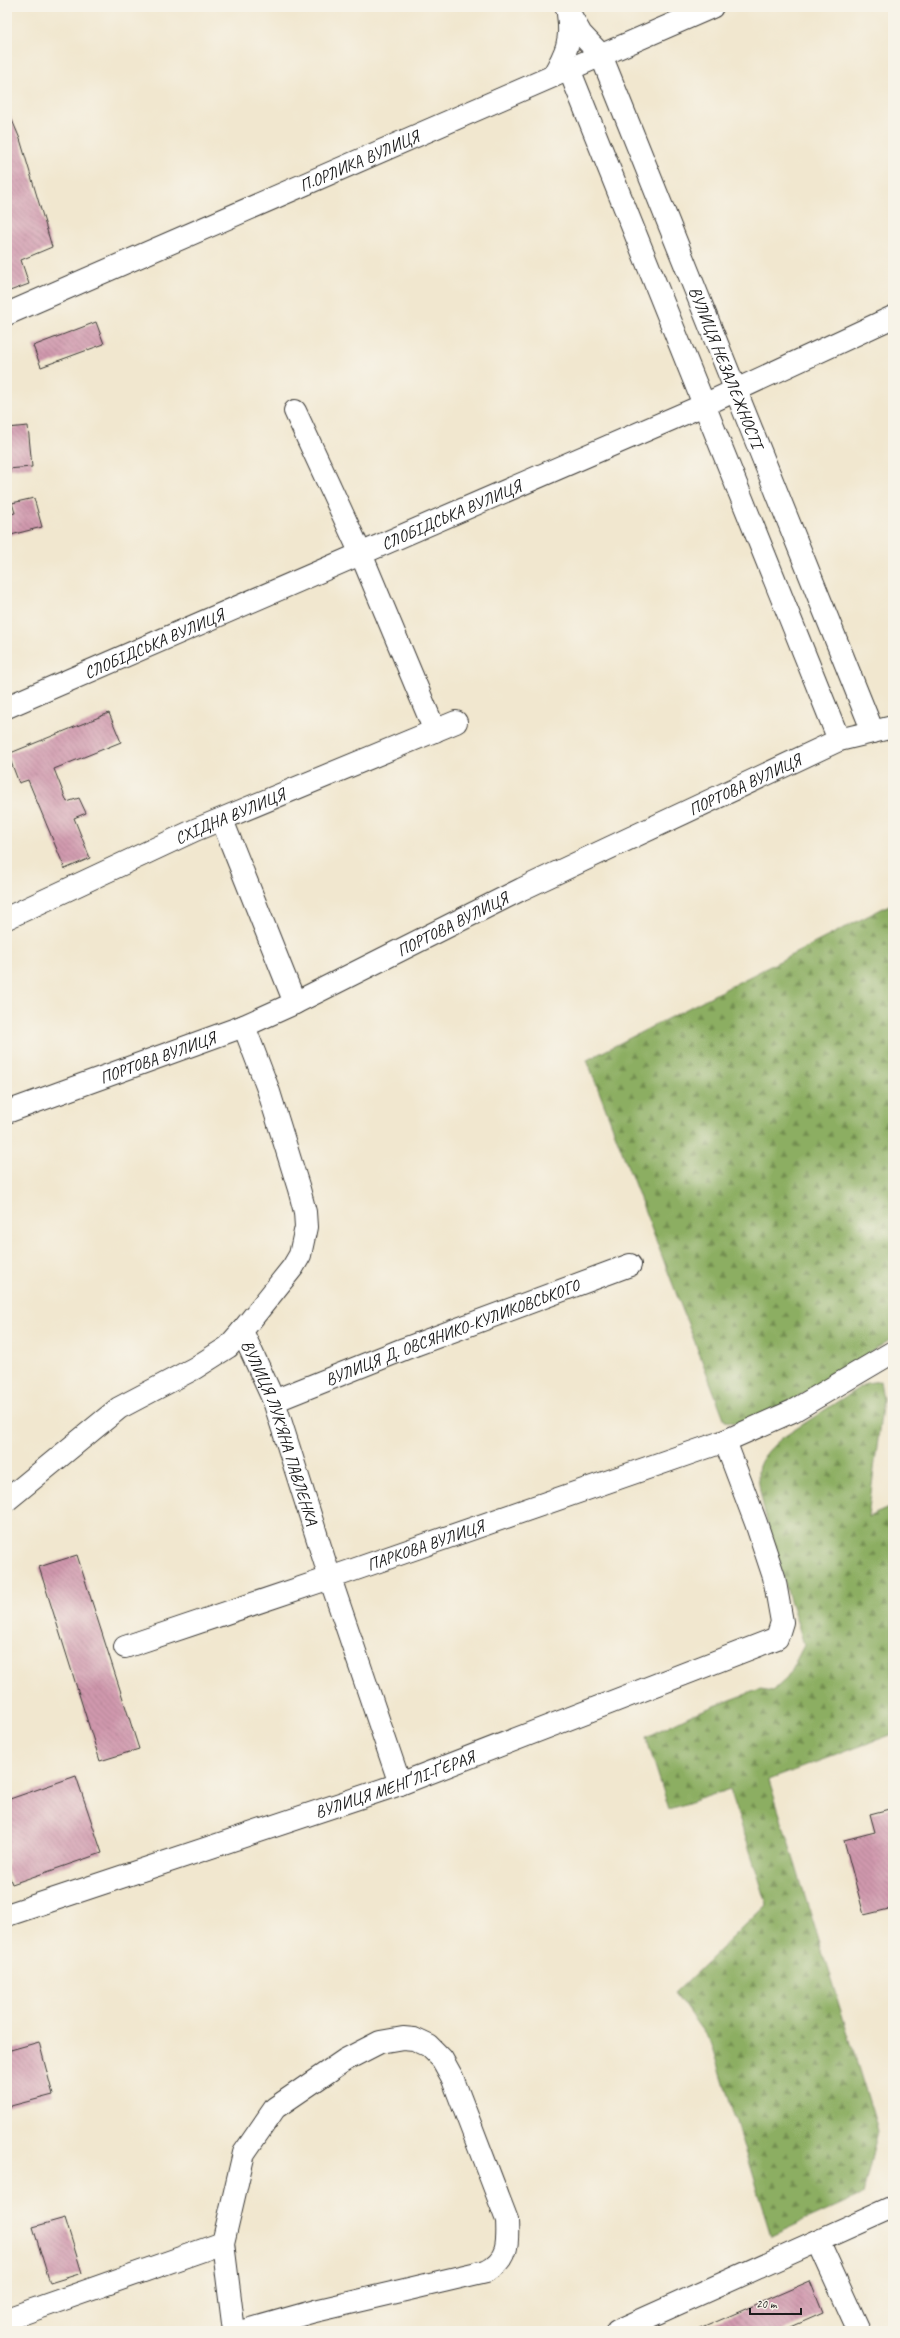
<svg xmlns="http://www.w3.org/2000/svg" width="900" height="2338" font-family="Caveat,sans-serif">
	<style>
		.forest { fill: url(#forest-firs); stroke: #54653f }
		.building { fill: url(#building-back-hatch) }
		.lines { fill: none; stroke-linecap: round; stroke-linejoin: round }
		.minor-casing { stroke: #3c3a37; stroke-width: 24 }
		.minor { stroke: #fff; stroke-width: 22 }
		.labels { text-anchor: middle; stroke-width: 3; stroke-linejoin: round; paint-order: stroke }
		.street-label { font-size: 17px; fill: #1c1c1c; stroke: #f7f3e8 }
	</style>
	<defs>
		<pattern id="forest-firs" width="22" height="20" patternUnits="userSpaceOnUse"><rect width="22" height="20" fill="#8cae62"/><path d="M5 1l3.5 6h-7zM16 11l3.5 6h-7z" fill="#728d50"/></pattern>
		<pattern id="building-back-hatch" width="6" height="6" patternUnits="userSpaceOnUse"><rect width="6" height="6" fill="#d098ad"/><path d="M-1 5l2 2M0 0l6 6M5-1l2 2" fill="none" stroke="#a87b8c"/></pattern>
	</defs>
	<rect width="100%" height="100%" fill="#f7f3e8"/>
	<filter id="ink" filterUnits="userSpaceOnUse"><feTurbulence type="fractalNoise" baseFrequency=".025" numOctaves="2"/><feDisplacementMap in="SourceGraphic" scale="8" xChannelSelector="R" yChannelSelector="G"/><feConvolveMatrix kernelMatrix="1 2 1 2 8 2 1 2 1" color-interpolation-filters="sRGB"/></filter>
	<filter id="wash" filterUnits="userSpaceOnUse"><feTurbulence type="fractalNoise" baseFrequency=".012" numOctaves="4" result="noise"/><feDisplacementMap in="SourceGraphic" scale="16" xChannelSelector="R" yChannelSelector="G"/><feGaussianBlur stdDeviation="0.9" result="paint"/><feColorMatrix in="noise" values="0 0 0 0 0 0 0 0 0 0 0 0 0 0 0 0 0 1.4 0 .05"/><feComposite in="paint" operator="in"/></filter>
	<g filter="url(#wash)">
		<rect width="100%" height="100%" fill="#f1e7cf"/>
		<g class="forest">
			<path d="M 893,903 L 893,1338 L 818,1386 L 745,1425 L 725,1421 L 587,1060 Z"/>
			<path d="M 880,1381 L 883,1399 L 868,1517 L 893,1506 L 893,1734 L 769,1780 L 878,2130 L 863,2194 L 771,2236 L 712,2044 L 675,1993 L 767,1904 L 730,1789 L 669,1809 L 646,1737 L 693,1714 L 760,1689 L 773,1691 L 787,1678 L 804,1645 C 796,1616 751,1486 759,1466 C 763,1455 773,1446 782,1438 L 866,1383 Z"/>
		</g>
		<g id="blocks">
			<g class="building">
				<path d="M 7,108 L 20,139 L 52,247 L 21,260 L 29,284 L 7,292 Z"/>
				<path d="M 96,322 L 104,344 L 41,367 L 33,346 Z"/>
				<path d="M 28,426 L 32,467 L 7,469 L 7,428 Z"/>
				<path d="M 34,498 L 42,527 L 7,536 L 7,515 L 15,513 L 12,503 Z"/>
				<path d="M 109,713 L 121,742 L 54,769 L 67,802 L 79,798 L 86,813 L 74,818 L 90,858 L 65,869 L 28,780 L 19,783 L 8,754 Z"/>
				<path d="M 77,1555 L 139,1749 L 100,1761 L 39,1567 Z"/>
				<path d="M 76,1776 L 102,1853 L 12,1884 L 7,1870 L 7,1800 Z"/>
				<path d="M 893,1808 L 893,1908 L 864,1915 L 844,1840 L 875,1832 L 870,1814 Z"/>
				<path d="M 39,2042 L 53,2095 L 7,2107 L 7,2051 Z"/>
				<path d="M 65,2218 L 82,2273 L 50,2283 L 33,2227 Z"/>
				<path d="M 810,2281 L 823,2313 L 782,2331 L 695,2331 Z"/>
			</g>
		</g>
	</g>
	<g filter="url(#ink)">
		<use href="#blocks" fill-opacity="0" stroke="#3c3a37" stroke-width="1"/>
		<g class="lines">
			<defs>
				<g id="minor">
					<path id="s1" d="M 567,9 L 581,34 L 601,55 L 873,732"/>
					<path d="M 569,69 L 839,740"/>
					<path d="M 553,76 C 566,53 572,41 568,14"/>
					<path id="s2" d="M 7,314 L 712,7"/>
					<path d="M 295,411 L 361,554 L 435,731"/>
					<path id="s3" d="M 7,707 L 704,405 L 893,317"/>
					<path d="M 222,820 L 295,1003"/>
					<path id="s4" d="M 7,918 L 195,830 L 456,722"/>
					<path id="s5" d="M 244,1026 L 268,1089 L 299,1189 L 305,1212 L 306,1227 L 300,1255 L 293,1267 L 242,1331 L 274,1401 L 330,1578 L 400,1784"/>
					<path id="s6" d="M 7,1112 L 244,1026 L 295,1003 L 522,889 L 839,740 L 893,727"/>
					<path id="s7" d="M 274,1401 L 404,1349 L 630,1265"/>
					<path d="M 7,1500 L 119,1408 L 195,1368 L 228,1347 L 242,1331"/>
					<path id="s8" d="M 125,1647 L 330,1578 L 725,1441 L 793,1411 L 893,1352"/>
					<path id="s9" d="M 7,1915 L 400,1784 L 777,1638 L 782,1622 L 774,1577 L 756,1523 L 725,1441"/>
					<path d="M 818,2241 L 859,2331"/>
					<path d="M 7,2319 L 223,2243"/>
					<path d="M 234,2331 L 223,2243 L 244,2153 L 275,2108 L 345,2060 L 380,2042 L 403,2038 L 414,2039 L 429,2046 L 442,2059 L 452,2077 L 507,2220 C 508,2242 509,2260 486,2271 L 315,2311 L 244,2331"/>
					<path d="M 617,2331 L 893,2207"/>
				</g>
			</defs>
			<use href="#minor" class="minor-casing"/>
			<use href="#minor" class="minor"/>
		</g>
	</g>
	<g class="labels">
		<g class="street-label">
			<text dy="6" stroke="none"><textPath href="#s2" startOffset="384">П.ОРЛИКА ВУЛИЦЯ</textPath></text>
			<text dy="6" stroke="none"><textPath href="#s1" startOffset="394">ВУЛИЦЯ НЕЗАЛЕЖНОСТІ</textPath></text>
			<text dy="6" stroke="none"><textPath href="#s3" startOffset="484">СЛОБІДСЬКА ВУЛИЦЯ</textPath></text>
			<text dy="6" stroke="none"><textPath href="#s3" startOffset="160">СЛОБІДСЬКА ВУЛИЦЯ</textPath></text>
			<text dy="6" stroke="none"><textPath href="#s6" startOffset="808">ПОРТОВА ВУЛИЦЯ</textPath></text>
			<text dy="6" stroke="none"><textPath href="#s4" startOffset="245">СХІДНА ВУЛИЦЯ</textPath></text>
			<text dy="6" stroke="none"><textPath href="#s6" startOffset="484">ПОРТОВА ВУЛИЦЯ</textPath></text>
			<text dy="6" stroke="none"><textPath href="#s6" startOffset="160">ПОРТОВА ВУЛИЦЯ</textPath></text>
			<text dy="6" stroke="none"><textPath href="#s7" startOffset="191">ВУЛИЦЯ Д. ОВСЯНИКО-КУЛИКОВСЬКОГО</textPath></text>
			<text dy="6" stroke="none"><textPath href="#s5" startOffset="444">ВУЛИЦЯ ЛУК'ЯНА ПАВЛЕНКА</textPath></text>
			<text dy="6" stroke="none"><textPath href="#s8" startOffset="317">ПАРКОВА ВУЛИЦЯ</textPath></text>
			<text dy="6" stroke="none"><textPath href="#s9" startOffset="409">ВУЛИЦЯ МЕНҐЛІ-ҐЕРАЯ</textPath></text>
		</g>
	</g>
	<rect width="900" height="2338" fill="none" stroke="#f7f3e8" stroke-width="24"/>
	<path d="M750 2308v6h51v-6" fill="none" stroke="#1c1c1c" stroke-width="2"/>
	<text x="756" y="2308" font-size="12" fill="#1c1c1c" stroke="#f7f3e8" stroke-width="3" paint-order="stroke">20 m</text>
</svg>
